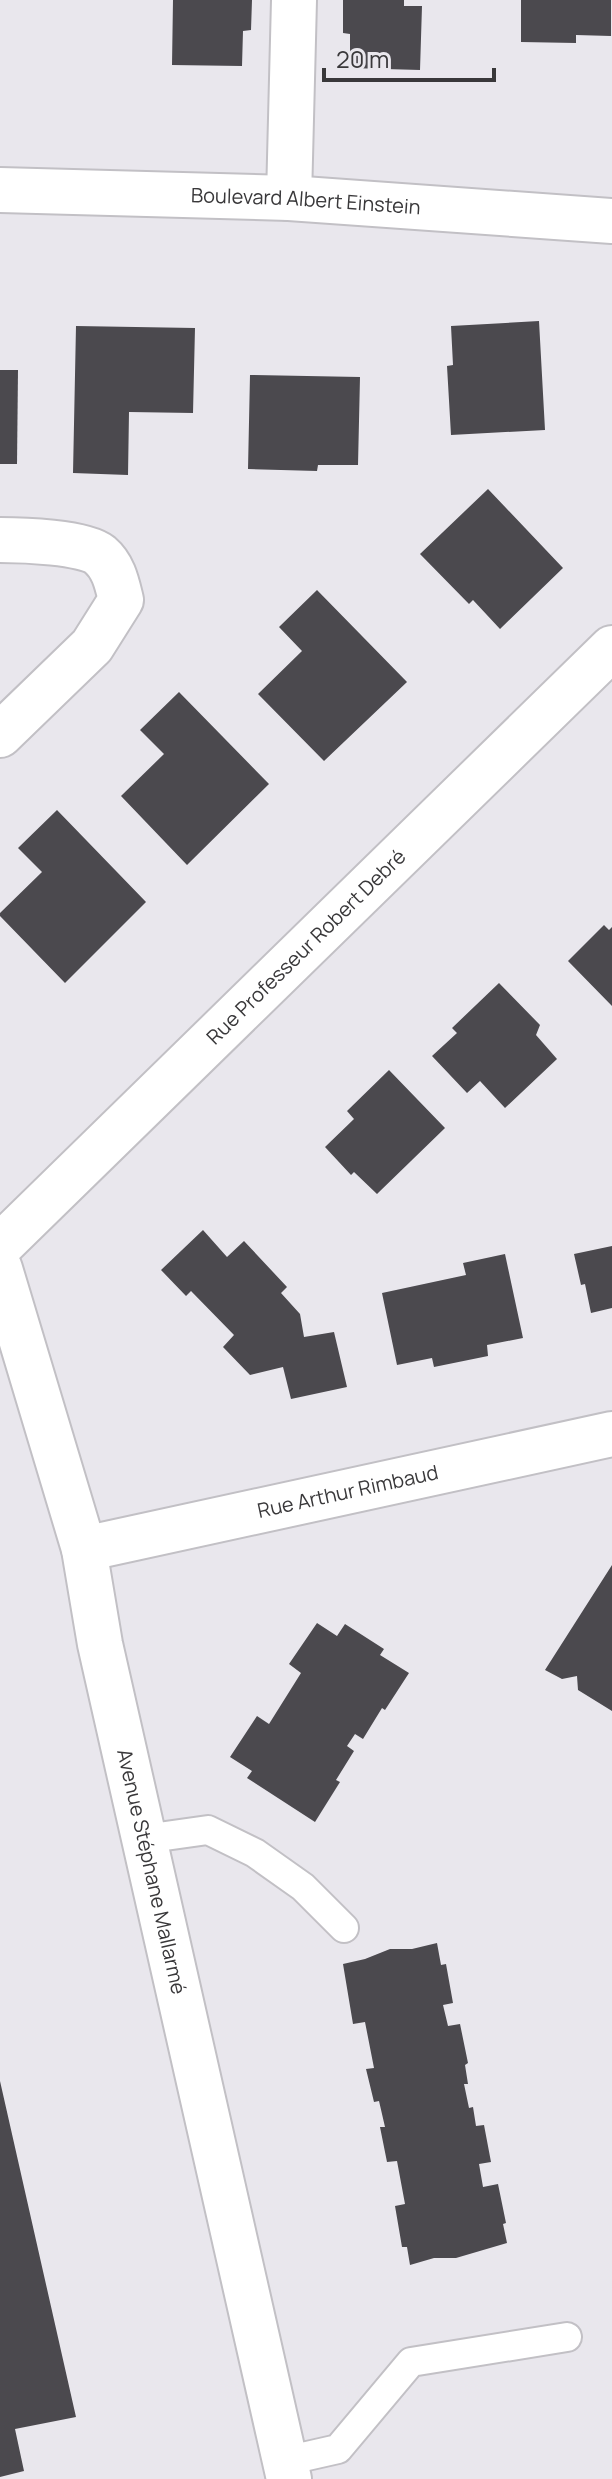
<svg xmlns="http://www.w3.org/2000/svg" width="612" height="2479" font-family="Manrope,sans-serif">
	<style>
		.building { fill: #4b494e }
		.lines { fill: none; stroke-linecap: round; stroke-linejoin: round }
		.lane-casing { stroke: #c2c0c5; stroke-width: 32 }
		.street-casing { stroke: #c2c0c5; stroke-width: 48 }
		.lane { stroke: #fff; stroke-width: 28 }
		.street { stroke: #fff; stroke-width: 44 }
		.labels { text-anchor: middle; stroke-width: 8; stroke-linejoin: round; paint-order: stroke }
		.street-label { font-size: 20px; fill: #39383a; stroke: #e9e7ed }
	</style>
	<rect width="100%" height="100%" fill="#e9e7ed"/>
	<g class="building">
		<path d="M 173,0 L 252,0 L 251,30 L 243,31 L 242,66 L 172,65 Z"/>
		<path d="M 343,0 L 404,0 L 404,6 L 422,6 L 420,70 L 350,68 L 350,34 L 343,33 Z"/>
		<path d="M 521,0 L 611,0 L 611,36 L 576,35 L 576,43 L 521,42 Z"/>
		<path d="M 539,321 L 545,430 L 451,435 L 447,366 L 453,365 L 451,326 Z"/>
		<path d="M 76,326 L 195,328 L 193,413 L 129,412 L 128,475 L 73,473 Z"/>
		<path d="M 0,370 L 18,370 L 17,464 L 0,464 Z"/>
		<path d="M 250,375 L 360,377 L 358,465 L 318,465 L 317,471 L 248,469 Z"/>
		<path d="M 488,489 L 563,568 L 500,629 L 473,600 L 469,604 L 420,554 Z"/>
		<path d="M 317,590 L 407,682 L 324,761 L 258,694 L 302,651 L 279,627 Z"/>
		<path d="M 179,692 L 269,784 L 187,865 L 121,796 L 164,754 L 140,730 Z"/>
		<path d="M 57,810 L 146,902 L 65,983 L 0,916 L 0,913 L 42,872 L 18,848 Z"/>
		<path d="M 604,925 L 609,930 L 612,927 L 612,1006 L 568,961 Z"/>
		<path d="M 499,983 L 540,1025 L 536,1035 L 557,1059 L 505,1108 L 480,1081 L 467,1093 L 432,1056 L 457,1033 L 452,1028 Z"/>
		<path d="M 389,1070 L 445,1128 L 377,1194 L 354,1172 L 351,1175 L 325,1147 L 354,1119 L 347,1111 Z"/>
		<path d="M 203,1230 L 227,1257 L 244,1241 L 287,1287 L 281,1293 L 300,1314 L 304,1337 L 334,1332 L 347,1387 L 291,1399 L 283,1367 L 250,1375 L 223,1347 L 234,1335 L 191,1291 L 186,1296 L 161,1270 Z"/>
		<path d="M 612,1246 L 612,1308 L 591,1313 L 585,1284 L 581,1285 L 574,1254 Z"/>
		<path d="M 505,1254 L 523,1338 L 487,1345 L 488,1356 L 434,1367 L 432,1358 L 397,1365 L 382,1293 L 466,1275 L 463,1263 Z"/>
		<path d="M 612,1565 L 612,1711 L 578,1690 L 577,1676 L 562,1679 L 545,1670 Z"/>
		<path d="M 317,1623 L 337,1636 L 345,1624 L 384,1649 L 380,1655 L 409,1673 L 385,1710 L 382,1708 L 363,1739 L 355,1734 L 347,1746 L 354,1751 L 336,1780 L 340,1782 L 315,1822 L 247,1778 L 252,1771 L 230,1757 L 257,1716 L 269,1724 L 301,1673 L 289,1664 Z"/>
		<path d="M 437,1943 L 441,1965 L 446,1964 L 453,2003 L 443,2005 L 448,2026 L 460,2024 L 468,2063 L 465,2065 L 468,2084 L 464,2084 L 469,2108 L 473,2107 L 476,2126 L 484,2125 L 491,2162 L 479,2164 L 483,2187 L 498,2184 L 506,2223 L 503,2224 L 507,2243 L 456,2258 L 434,2258 L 410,2265 L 407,2247 L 402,2247 L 395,2206 L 405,2204 L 397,2161 L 387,2162 L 380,2127 L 385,2127 L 379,2101 L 374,2102 L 366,2069 L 374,2068 L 365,2022 L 353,2024 L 343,1964 L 365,1959 L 390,1949 L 412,1949 Z"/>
		<path d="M 0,2081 L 76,2417 L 15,2429 L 24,2471 L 0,2477 Z"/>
	</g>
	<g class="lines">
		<defs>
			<g id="lane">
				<path d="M 144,1839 L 208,1830 L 255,1853 L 303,1887 L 344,1928"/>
				<path d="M 285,2461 L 338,2449 L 411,2362 L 567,2337"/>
			</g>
			<g id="street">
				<path id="s1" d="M 0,190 L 289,198 L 612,221"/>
				<path d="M 289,198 L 294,0"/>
				<path d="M 0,540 C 22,540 84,542 100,555 C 114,567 117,584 121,600 L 92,646 L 0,735"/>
				<path id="s2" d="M 0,1246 L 612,648"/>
				<path id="s3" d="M 0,1269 L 84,1549 L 100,1644 L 289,2479"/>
				<path id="s4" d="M 84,1549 L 612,1434"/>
			</g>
		</defs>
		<use href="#lane" class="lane-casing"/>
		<use href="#street" class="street-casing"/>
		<use href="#lane" class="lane"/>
		<use href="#street" class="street"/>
	</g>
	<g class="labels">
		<g class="street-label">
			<text dy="7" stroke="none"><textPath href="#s1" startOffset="306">Boulevard Albert Einstein</textPath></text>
			<text dy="7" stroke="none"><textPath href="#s2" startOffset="428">Rue Professeur Robert Debré</textPath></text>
			<text dy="7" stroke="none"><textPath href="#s4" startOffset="270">Rue Arthur Rimbaud</textPath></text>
			<text dy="7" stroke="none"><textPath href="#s3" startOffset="622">Avenue Stéphane Mallarmé</textPath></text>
		</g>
	</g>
	<path d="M324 68v12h170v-12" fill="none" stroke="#39383a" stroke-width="4"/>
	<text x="336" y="68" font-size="24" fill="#39383a" stroke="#e9e7ed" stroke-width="6" paint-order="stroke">20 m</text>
</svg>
